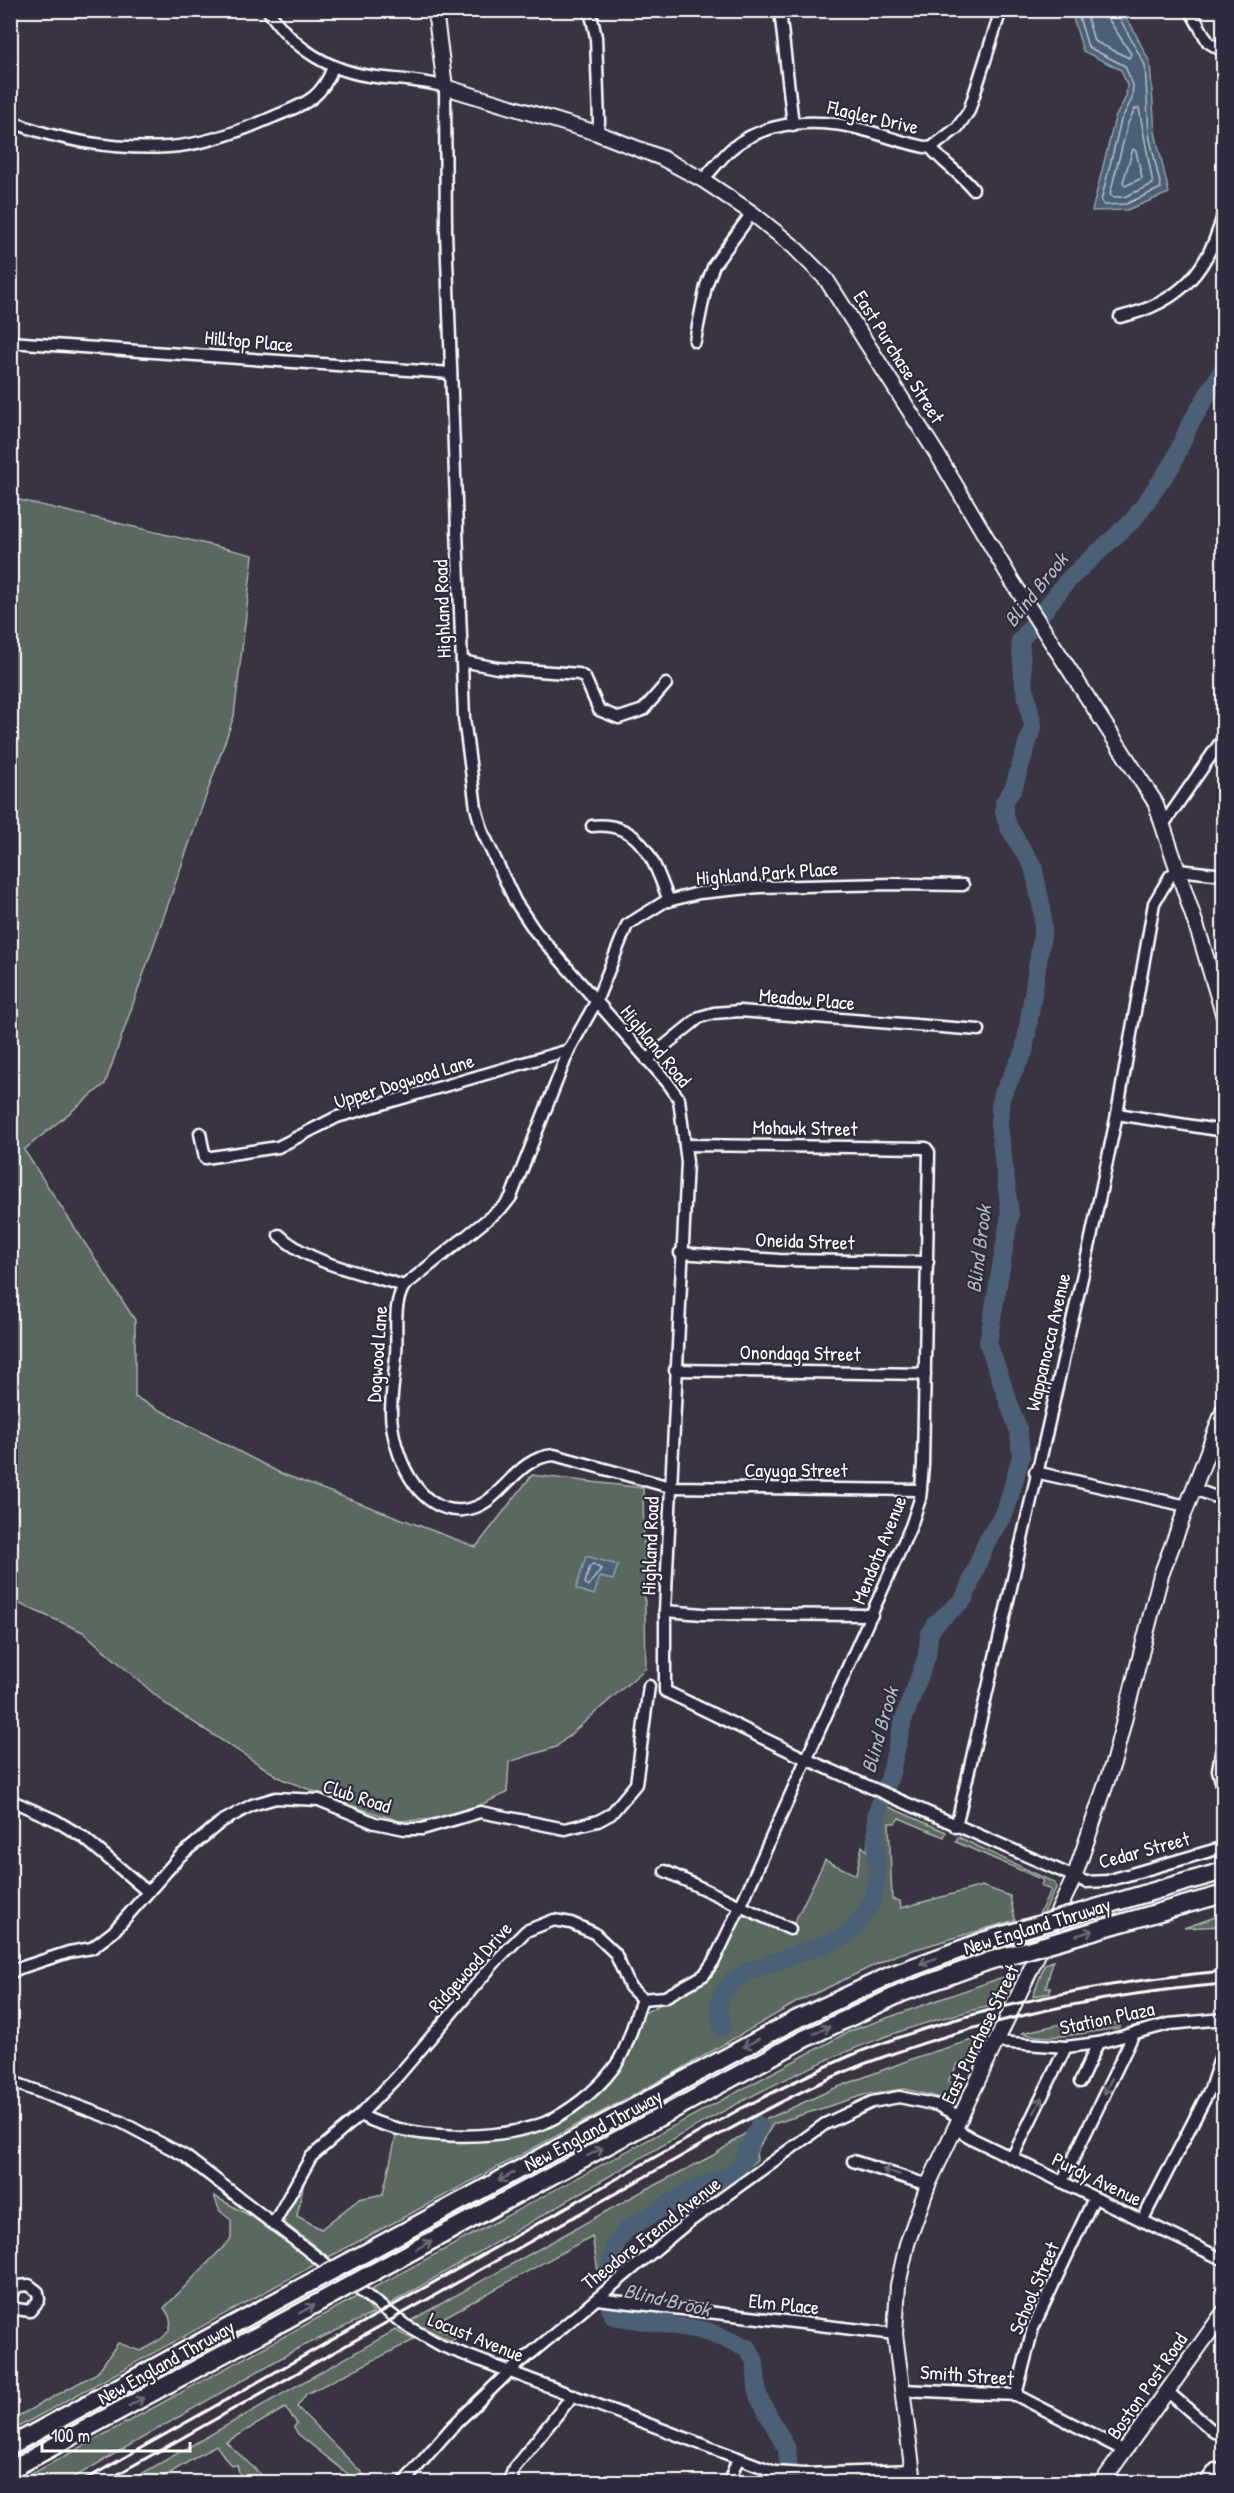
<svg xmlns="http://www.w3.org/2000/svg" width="1234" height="2493" font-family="'Patrick Hand',sans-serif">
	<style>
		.green { fill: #5a675e; stroke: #acb3ae; stroke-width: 1.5 }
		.water { fill: #4b6176; stroke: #93a0ad; stroke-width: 1.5 }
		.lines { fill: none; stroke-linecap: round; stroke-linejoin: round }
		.shore { stroke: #b7c0c8; stroke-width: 1.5 }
		.river { stroke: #4b6176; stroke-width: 18 }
		.minor-casing { stroke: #fff; stroke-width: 15 }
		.major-casing { stroke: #fff; stroke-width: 18 }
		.highway-casing { stroke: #fff; stroke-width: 21 }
		.minor { stroke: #2f2a3d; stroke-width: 10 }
		.major { stroke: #2f2a3d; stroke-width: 14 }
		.highway { stroke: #2f2a3d; stroke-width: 16 }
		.rail { stroke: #fff; stroke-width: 3 }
		.highway-bridge-casing { stroke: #fff; stroke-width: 21; stroke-linecap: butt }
		.highway-bridge { stroke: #2f2a3d; stroke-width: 16 }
		.oneway { stroke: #6d6a77 }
		.labels { text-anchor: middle; stroke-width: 4.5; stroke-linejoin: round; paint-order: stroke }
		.street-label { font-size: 20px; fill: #fff; stroke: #2f2a3d }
		.water-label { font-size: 21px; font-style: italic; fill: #aeb8c1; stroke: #2f2a3d }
	</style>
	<rect width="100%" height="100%" fill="#3a3342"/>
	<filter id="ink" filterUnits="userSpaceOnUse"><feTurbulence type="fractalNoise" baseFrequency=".0167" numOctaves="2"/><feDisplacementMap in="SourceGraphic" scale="12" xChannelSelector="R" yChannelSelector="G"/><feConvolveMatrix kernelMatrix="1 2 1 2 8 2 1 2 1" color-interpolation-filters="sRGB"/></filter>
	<g filter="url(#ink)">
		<g class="green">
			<path d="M 11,498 L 253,555 L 234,716 L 105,1084 L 24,1150 L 135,1320 L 135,1397 L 280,1473 L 476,1547 L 532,1475 L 643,1488 L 646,1668 L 556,1747 L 509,1762 L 507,1793 L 480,1805 L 439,1819 L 400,1821 L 349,1805 L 282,1779 L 168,1706 L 83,1632 L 11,1600 Z"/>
			<path d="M 873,1800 L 946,1832 L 944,1837 L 899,1818 L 895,1823 L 889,1823 L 892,1899 L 900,1901 L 901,1908 L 982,1886 L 1010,1896 L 1015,1920 L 896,1955 L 797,2002 L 669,2076 L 329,2257 L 285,2223 L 284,2219 L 305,2177 L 297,2216 L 321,2229 L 359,2199 L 383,2194 L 397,2132 L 507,2136 L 592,2096 L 640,2015 L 695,1986 L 742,1915 L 746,1914 L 789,1933 L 825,1860 L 856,1875 L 862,1846 L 867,1851 Z"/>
			<path d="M 958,1837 L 1055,1883 L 1056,1888 L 1028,1946 L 1022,1948 L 1051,1890 L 1041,1886 L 1043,1880 L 956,1842 Z"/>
			<path d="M 1223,1915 L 1223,1926 L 1184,1928 L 1218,1916 Z"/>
			<path d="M 1053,1961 L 1046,1987 L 1050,1987 L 1050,1993 L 1033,1996 L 1045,1964 Z"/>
			<path d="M 1017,1972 L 1001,2004 C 858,2032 738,2101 613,2174 C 539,2217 465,2261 390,2304 L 371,2289 L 850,2031 Z"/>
			<path d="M 1117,2023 L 1120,2026 L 1118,2028 C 1087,2032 1052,2042 1021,2033 L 1061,2024 L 1063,2028 Z"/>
			<path d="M 988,2035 L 978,2058 L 958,2064 L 948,2081 L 962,2089 L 953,2101 L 905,2089 L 867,2094 L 773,2124 L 756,2152 L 757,2160 L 716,2192 L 705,2187 C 684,2200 645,2217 630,2235 C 620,2246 624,2250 621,2260 C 619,2268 605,2273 599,2277 L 592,2236 L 430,2325 L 455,2336 L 455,2339 L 451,2341 L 410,2321 L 641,2192 L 712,2156 L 765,2120 L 833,2089 L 917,2057 Z"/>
			<path d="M 214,2196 L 252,2217 L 316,2264 L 11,2431 L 11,2420 L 97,2373 L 118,2343 L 140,2351 C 159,2342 182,2330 164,2308 L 231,2239 L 231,2220 L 220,2211 Z"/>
			<path d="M 358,2296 L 374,2313 L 295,2350 L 66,2482 L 17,2482 Z"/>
			<path d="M 395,2330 L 414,2340 L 306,2394 L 297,2407 L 371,2482 L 358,2482 L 298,2434 L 294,2427 L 297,2423 L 285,2408 L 226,2442 L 269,2482 L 260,2482 L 253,2476 L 246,2482 L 239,2482 L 233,2478 L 240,2476 L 237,2465 L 231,2466 L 216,2445 L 155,2482 L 127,2482 Z"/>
		</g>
		<g class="water">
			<path d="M 1071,11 L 1119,11 L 1131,25 L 1150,63 L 1155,132 L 1169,193 L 1127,210 L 1092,211 L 1115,118 L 1126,97 L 1127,85 L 1121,70 L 1083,51 Z"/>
			<path d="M 586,1556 L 618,1565 L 613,1580 L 600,1577 L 594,1595 L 576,1589 Z"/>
		</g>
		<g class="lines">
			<g class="shore">
				<path d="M 1077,10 L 1088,47 L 1125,66 L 1133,85 L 1132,99 L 1121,120 L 1101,201 L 1104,205 L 1126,204 L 1161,188 L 1149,134 L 1145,65 L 1115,10"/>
				<path d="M 1085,10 L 1094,41 L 1129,58 L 1131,54 L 1109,20 L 1107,10"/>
				<path d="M 1139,108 L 1153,184 L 1124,197 L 1113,197 L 1110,194 L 1128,123 L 1135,109 Z"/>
				<path d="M 1133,149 L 1136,151 L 1142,178 L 1125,186 L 1123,182 Z"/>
				<path d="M 593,1564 L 601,1569 L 588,1586 L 585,1583 L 590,1566 Z"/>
			</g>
			<g class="river">
				<path d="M 722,2027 L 719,2005 L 721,1996 L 732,1981 L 749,1971 L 842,1938 L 855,1927 L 871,1904 L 877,1878 L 876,1815 L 890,1776 L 903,1721 L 927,1656 L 929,1635 L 935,1624 L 964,1599 L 986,1543 L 1006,1510 L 1021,1456 L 1019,1432 L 988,1343 L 1010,1214 L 999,1125 L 1001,1097 L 1024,1052 L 1043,929 L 1042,909 L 1033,866 L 1009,828 L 1004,813 L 1004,802 L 1013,789 L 1033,726 L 1024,685 L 1020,641 L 1069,579 L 1134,519 L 1172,465 L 1189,426 L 1224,367"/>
				<path d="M 609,2271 L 615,2245 L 626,2230 L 694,2189 L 733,2174 L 741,2164 L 759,2125"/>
				<path d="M 610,2310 L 614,2316 L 707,2331 L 748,2348 L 755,2362 L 758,2396 L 787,2449 L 790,2482"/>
			</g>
			<defs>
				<g id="minor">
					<path d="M 268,10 C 293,49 331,72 376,77 C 400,80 422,80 445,87 L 446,232 L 464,718 L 476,808 L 483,833 L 515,901 L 535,931 L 668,1083 L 679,1099 L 687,1162 L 665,1611 L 665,1691 L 806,1759 L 1086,1882 L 1107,1881 L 1224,1847"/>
					<path d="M 590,10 L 596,37 L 599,122 L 597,133"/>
					<path d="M 780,10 L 793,125"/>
					<path d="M 1190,10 L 1208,42 L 1224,52"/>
					<path d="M 10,16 L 13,10"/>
					<path d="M 10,121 C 58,141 116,150 168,147 C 202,145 241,131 273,117 C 304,104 321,100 333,67"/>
					<path d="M 931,148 C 944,164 960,173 973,189"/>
					<path d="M 703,180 C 712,170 721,158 731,149 C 767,119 821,118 864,130 C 887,136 908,145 931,148 L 957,128 L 969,111 L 1001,10"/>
					<path d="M 1120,317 C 1180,303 1209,271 1224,211"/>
					<path d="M 695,341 L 706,286 L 714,265 L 752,213"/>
					<path d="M 10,342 L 451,373"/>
					<path d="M 462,661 L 497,668 L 579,674 L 585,678 L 599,710 L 619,718 L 643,710 L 666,684"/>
					<path d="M 1163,825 L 1224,737"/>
					<path d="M 592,826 C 642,821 654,862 669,901"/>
					<path d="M 647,1060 L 700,1017 L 714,1013 L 740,1011 L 979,1030"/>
					<path d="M 1117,1114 L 1224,1131"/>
					<path d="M 200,1133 L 205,1158 L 278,1147 L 337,1117 L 569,1050"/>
					<path d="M 279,1235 C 311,1265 364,1273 404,1286"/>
					<path d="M 680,1253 L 779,1260 L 928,1262"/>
					<path d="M 675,1370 L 925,1374"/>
					<path d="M 1035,1472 L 1187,1506"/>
					<path d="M 1194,1489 L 1224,1500"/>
					<path d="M 921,1490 L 670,1487 L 554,1455 C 512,1458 502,1507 463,1510 C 416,1514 392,1451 391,1413 C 391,1393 395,1373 396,1354 C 398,1331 392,1306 404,1286 L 504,1206 L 511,1197 L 569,1050 L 596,1002 L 627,925 L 664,902 L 699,893 L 759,887 L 892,884 L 963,885"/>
					<path d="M 665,1611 L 703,1614 L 872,1615"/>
					<path d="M 1224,1735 L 1218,1770 L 1224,1792"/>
					<path d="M 10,1800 L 55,1820 L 83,1837 L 148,1892"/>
					<path d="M 956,1827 L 1090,1243 L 1117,1114 L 1154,903 L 1170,876 L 1178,870 L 1224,875"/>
					<path d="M 665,1871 L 790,1929"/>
					<path d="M 10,1974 L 17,1969 L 69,1952 L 92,1948 L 113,1932 L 180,1856 L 221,1822 L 252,1805 L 276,1798 L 319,1800 L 375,1823 L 405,1829 L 422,1829 L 480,1812 L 565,1829 L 598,1821 L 611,1814 L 636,1784 L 649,1686"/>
					<path d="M 998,2042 L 1066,2047 L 1098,2043 L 1169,2024 L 1224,2019"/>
					<path d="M 10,2081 L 121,2122 L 185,2156 L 405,2325 L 442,2346 L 775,2472 L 804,2474 L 912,2470"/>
					<path d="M 1080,2082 L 1098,2043"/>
					<path d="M 360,2115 C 408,2140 493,2142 544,2123 C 568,2113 596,2091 612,2070 C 628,2051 633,2022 642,1999"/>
					<path d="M 956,2129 L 973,2139 L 1224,2260"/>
					<path d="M 1012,2158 L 1066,2047"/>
					<path d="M 853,2161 L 928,2185"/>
					<path d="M 1062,2182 L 1134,2033"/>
					<path d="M 1142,2221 L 1210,2089 L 1224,2046"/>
					<path d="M 274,2223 L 311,2157 L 360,2115 L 397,2077 L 497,1960 L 526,1931 L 554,1920 L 571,1923 L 594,1933 L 615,1953 L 630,1987 L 642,1999 L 665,1997 L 704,1975 L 715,1959 L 741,1905 L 911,1526 L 920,1499 L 923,1465 L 929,1152 L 926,1148 L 685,1145"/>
					<path d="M 10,2295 L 18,2286 L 29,2285 L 38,2292 L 39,2300 L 30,2311 L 10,2308"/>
					<path d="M 597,2299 L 895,2334"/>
					<path d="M 902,2390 L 1016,2395 L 1125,2451"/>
					<path d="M 1167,2391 L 1214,2432 L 1224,2424"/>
					<path d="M 1016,2395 L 1033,2328 L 1094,2198"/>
					<path d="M 404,2482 L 453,2426 L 510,2371 L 685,2225 L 825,2124 L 872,2102 L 899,2097 L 937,2105 L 962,2118"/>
					<path d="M 514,2482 L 511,2476 L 514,2468 L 573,2395"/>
					<path d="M 729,2482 L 738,2458"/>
					<path d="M 1205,2482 L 1215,2469"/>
				</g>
				<g id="major">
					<path d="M 435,10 L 445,87 L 597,133 L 662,158 L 703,180 L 752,213 L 793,246 L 826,279 L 940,459 L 1012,581 L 1155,802 L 1201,940 L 1224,1017"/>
					<path d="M 914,2482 L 895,2334 L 898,2285 L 907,2244 L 928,2185 L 1074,1878 L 1114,1760 L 1161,1575 L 1224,1409"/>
					<path d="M 1102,2482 L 1224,2312"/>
				</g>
				<g id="highway">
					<path d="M 1178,1884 L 1224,1871"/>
					<path d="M 1184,1905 L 1224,1894"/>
					<path d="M 354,2259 L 793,2021 L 891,1975 L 983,1941"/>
					<path d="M 372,2273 L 804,2039 L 902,1993 L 989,1961"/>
					<path d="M 10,2446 L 315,2280"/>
					<path d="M 10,2470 L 334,2294"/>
				</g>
			</defs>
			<use href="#minor" class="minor-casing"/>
			<use href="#major" class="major-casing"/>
			<use href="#highway" class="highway-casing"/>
			<use href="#minor" class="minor"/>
			<use href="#major" class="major"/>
			<use href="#highway" class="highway"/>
			<g class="rail">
				<path d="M 81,2482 L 740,2109 C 780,2089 818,2069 859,2052 C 974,2007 1101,1982 1224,1971"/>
				<path d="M 104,2482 L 717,2136 C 765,2110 813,2084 864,2064 C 978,2021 1102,1994 1224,1984"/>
			</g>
			<defs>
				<g id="highway-bridge">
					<path d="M 983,1941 L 1178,1884"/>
					<path d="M 989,1961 L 1184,1905"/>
					<path d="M 315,2280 L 354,2259"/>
					<path d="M 334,2294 L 372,2273"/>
				</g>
			</defs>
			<use href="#highway-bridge" class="highway-bridge-casing"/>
			<use href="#highway-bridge" class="highway-bridge"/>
		</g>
		<defs><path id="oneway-shaft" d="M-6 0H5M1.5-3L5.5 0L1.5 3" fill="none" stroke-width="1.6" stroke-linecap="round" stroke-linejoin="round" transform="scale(1.5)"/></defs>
		<g class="oneway">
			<use href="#oneway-shaft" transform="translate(1085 1933) rotate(-16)"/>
			<use href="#oneway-shaft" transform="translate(928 1961) rotate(159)"/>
			<use href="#oneway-shaft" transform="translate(822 2030) rotate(-26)"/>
			<use href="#oneway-shaft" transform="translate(751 2043) rotate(152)"/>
			<use href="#oneway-shaft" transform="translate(1108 2086) rotate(116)"/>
			<use href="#oneway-shaft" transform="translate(1038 2105) rotate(-64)"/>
			<use href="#oneway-shaft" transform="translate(595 2152) rotate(-28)"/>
			<use href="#oneway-shaft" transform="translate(891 2172) rotate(-163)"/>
			<use href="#oneway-shaft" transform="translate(506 2177) rotate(151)"/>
			<use href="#oneway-shaft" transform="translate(424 2245) rotate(-28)"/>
			<use href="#oneway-shaft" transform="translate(307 2309) rotate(-29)"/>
			<use href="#oneway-shaft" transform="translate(136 2402) rotate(-29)"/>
		</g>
	</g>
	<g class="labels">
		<g class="street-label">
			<text transform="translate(873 117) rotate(13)" y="7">Flagler Drive</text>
			<text transform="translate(249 341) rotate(5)" y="7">Hilltop Place</text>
			<text transform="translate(899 357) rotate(58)" y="7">East Purchase Street</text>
			<text transform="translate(442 609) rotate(-92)" y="7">Highland Road</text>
			<text transform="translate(767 873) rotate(-4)" y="7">Highland Park Place</text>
			<text transform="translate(807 999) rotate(5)" y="7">Meadow Place</text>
			<text transform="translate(656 1046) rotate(51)" y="7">Highland Road</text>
			<text transform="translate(404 1081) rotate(-17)" y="7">Upper Dogwood Lane</text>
			<text transform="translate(805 1128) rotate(1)" y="7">Mohawk Street</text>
			<text transform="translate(805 1241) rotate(2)" y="7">Oneida Street</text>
			<text transform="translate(1048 1342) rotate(-77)" y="7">Wappanocca Avenue</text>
			<text transform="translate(800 1353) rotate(1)" y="7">Onondaga Street</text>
			<text transform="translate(377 1354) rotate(-86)" y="7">Dogwood Lane</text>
			<text x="796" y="1477">Cayuga Street</text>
			<text transform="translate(650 1546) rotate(-88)" y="7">Highland Road</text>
			<text transform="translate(879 1550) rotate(-68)" y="7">Mendota Avenue</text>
			<text transform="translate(357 1796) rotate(18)" y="7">Club Road</text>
			<text transform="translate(1144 1850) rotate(-15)" y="7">Cedar Street</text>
			<text transform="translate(1037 1926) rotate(-17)" y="7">New England Thruway</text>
			<text transform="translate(470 1967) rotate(-48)" y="7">Ridgewood Drive</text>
			<text transform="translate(1107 2018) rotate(-12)" y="7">Station Plaza</text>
			<text transform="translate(980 2034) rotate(-64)" y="7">East Purchase Street</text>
			<text transform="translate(593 2130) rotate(-28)" y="7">New England Thruway</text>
			<text transform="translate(1097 2179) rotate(26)" y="7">Purdy Avenue</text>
			<text transform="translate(651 2233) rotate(-38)" y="7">Theodore Fremd Avenue</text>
			<text transform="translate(1034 2288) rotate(-67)" y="7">School Street</text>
			<text transform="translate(784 2304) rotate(6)" y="7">Elm Place</text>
			<text transform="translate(476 2337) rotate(22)" y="7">Locust Avenue</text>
			<text transform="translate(166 2362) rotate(-29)" y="7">New England Thruway</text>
			<text transform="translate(967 2375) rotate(4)" y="7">Smith Street</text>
			<text transform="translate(1147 2386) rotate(-55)" y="7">Boston Post Road</text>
		</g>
		<g class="water-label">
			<text transform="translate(1036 590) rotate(-51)" y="7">Blind Brook</text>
			<text transform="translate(979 1249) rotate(-83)" y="7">Blind Brook</text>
			<text transform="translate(880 1730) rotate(-74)" y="7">Blind Brook</text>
			<text transform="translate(667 2300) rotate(13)" y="7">Blind Brook</text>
		</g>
	</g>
	<rect width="1234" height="2493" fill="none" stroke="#2f2a3d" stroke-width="36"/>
	<rect x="18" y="18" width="1198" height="2457" fill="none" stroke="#fff" stroke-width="2" filter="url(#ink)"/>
	<path d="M42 2442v9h148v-9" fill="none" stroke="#ffffff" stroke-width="3"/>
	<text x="51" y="2442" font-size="18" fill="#ffffff" stroke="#2f2a3d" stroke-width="4.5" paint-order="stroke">100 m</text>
</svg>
